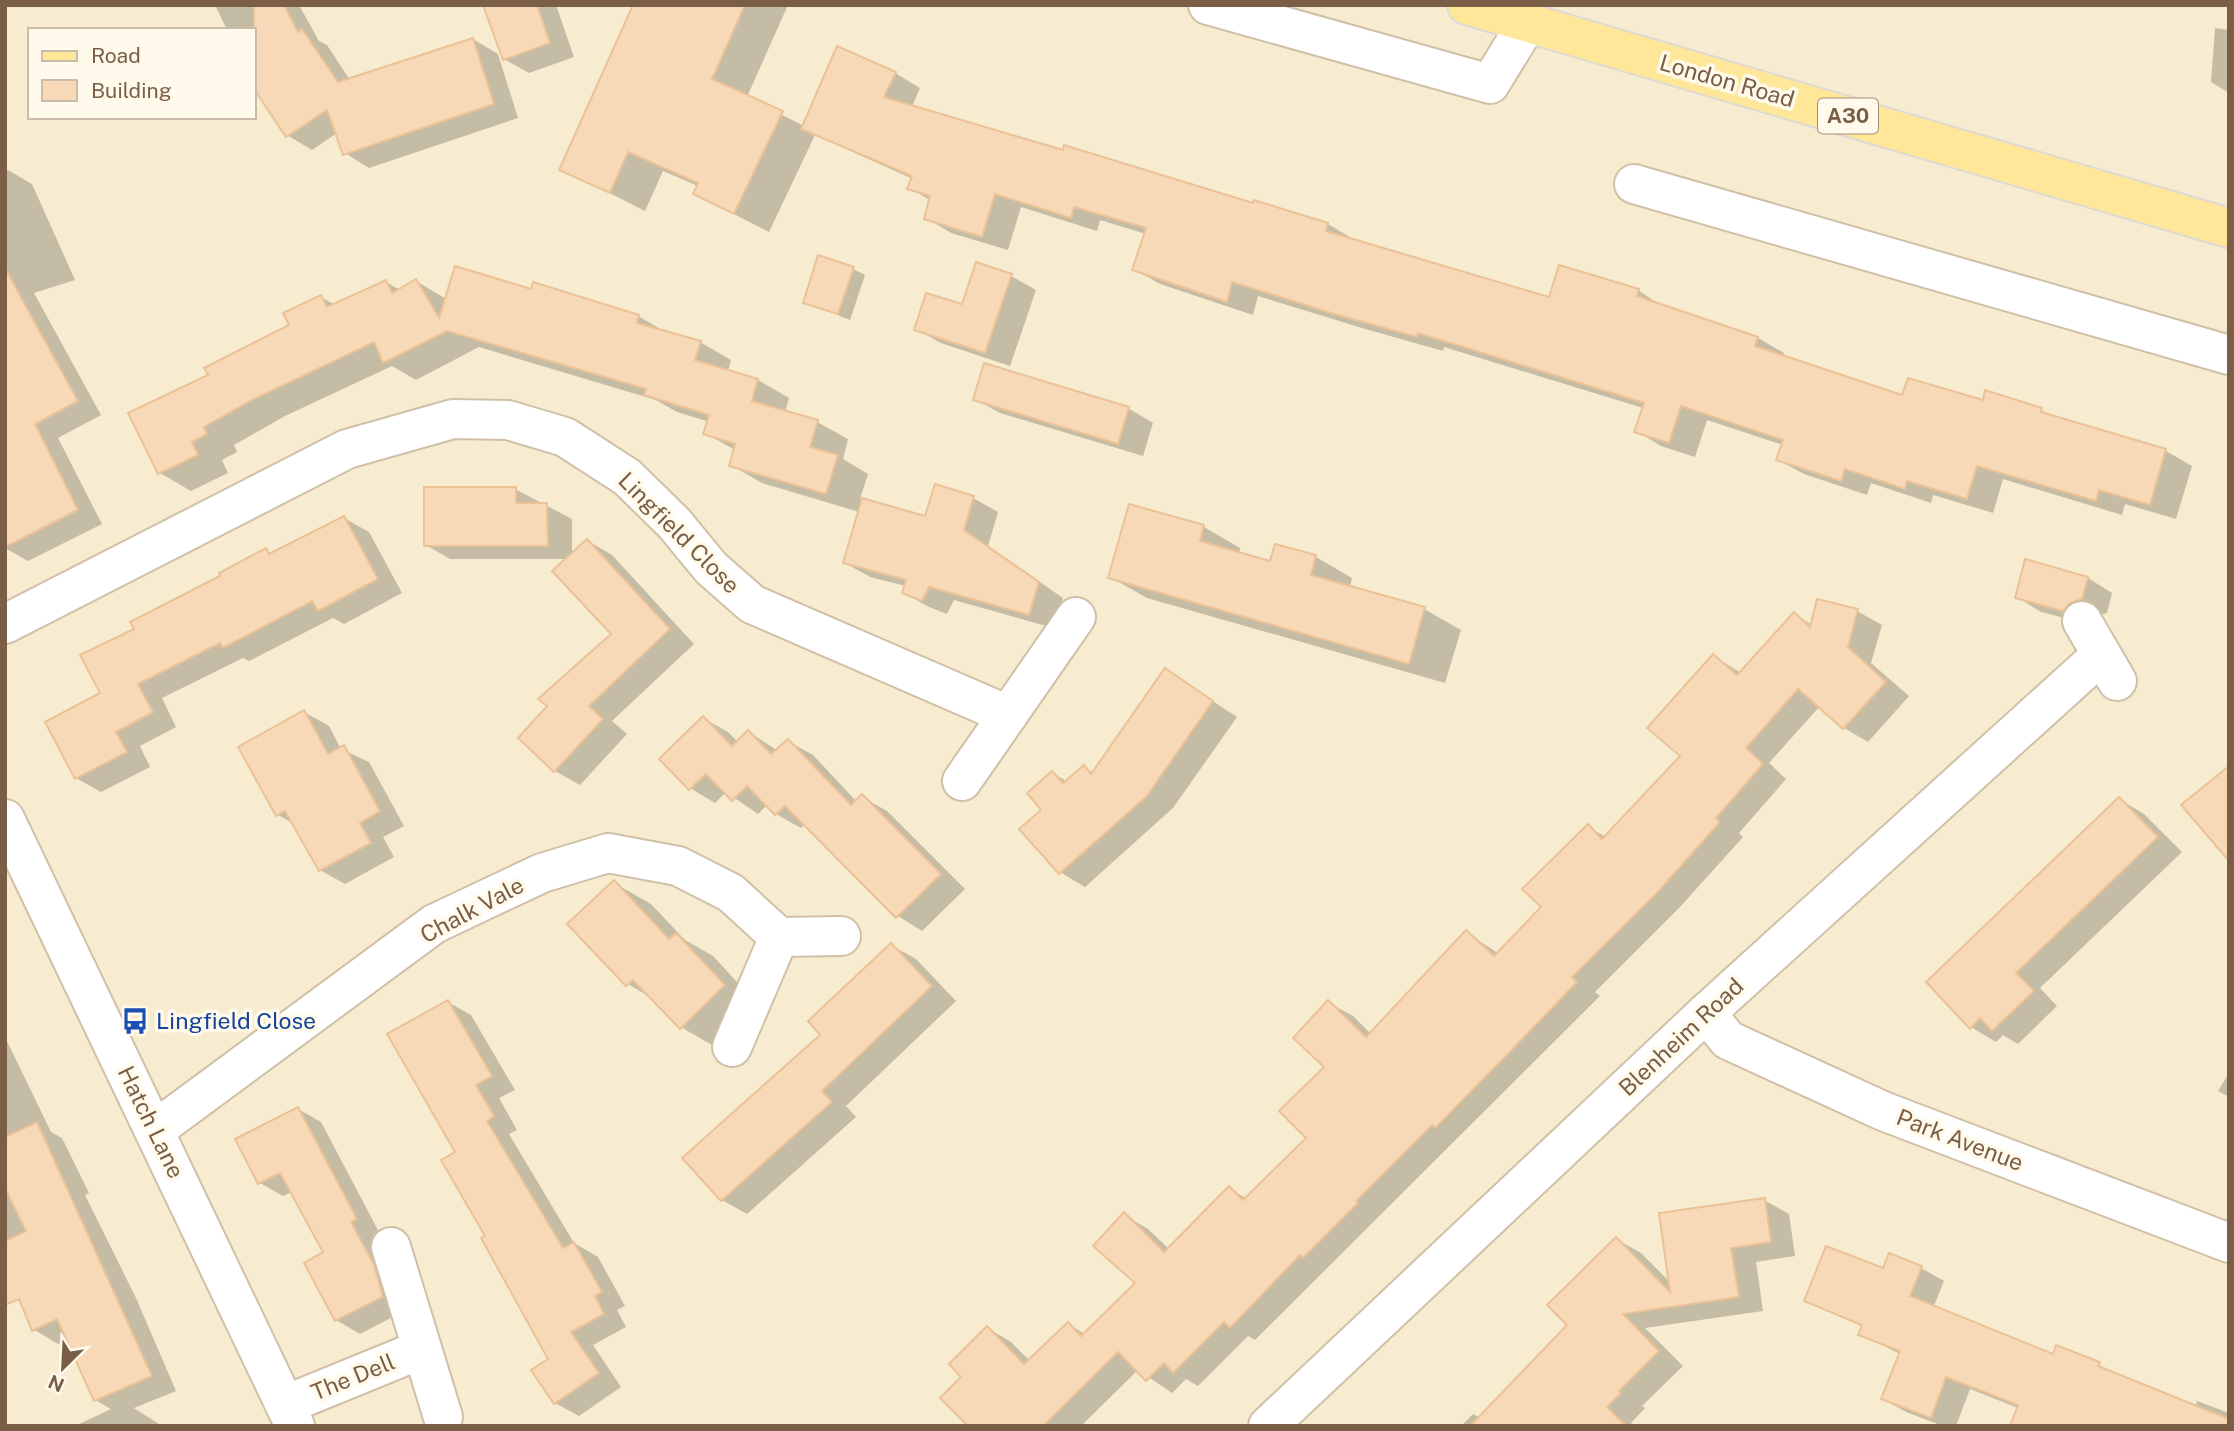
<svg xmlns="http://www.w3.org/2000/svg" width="2234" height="1431" font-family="'Public Sans',sans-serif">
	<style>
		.residential { fill: #f7ebd0; fill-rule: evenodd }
		.shadow { fill: #0003 }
		.building { fill: #f7d9b7; stroke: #ebc296; stroke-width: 2 }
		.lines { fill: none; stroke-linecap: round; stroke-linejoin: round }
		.street-casing { stroke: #d1c0a8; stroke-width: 42 }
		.primary-casing { stroke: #dfd9d3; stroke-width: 42 }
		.street { stroke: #fff; stroke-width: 38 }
		.primary { stroke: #ffe799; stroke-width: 38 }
		.labels { text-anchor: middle; stroke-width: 7; stroke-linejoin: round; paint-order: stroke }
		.shield { fill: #fffaeb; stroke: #a28e78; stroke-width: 2 }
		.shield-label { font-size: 21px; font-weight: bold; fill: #7a5f46 }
		.street-label { font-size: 23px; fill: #7a5f46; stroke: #fffaeb }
		.transit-label { font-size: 23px; fill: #164399; stroke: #fffaeb; text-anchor: start }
	</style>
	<rect width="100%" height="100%" fill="#fff7e3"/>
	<path class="residential" d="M 5,5 L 2229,5 L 2229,1426 L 5,1426 ZM 30,30 L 254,30 L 254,117 L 30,117 Z"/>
	<g class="shadow">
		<path d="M 215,5 L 299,5 L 319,41 L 327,45 L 350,80 L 473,39 L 498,54 L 518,118 L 369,168 L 345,153 L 337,133 L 312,150 L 287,135 L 254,86 L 254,30 L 227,30 Z"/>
		<path d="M 485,5 L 556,5 L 574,57 L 529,73 L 504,59 Z"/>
		<path d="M 635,5 L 788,5 L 747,97 L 804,126 L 895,73 L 920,88 L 912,107 L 1328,224 L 1353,239 L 1551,299 L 1638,290 L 1663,307 L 1758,338 L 1784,353 L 1782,357 L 1904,397 L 2041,410 L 2056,418 L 2166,451 L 2192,466 L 2176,519 L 2125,504 L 2122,515 L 2003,479 L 1993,513 L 1933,495 L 1931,503 L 1871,483 L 1867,495 L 1804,474 L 1778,460 L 1783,445 L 1707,420 L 1695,457 L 1661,446 L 1636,431 L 1643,408 L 1444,347 L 1443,351 L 1362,328 L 1258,296 L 1253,315 L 1160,284 L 1134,269 L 1146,234 L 1100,220 L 1097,231 L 1021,207 L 1008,250 L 951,233 L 926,218 L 931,201 L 910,188 L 913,179 L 815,135 L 769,232 L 695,194 L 698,186 L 663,171 L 645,211 L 562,169 Z"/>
		<path d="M 2215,28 L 2229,30 L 2229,93 L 2211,82 Z"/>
		<path d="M 8,170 L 32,184 L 75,280 L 34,293 L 101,415 L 58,438 L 102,524 L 28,561 L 5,548 L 5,171 Z"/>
		<path d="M 853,269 L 865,275 L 850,320 L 805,302 Z"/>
		<path d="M 1011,276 L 1036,290 L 1010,366 L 941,343 L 916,329 L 963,306 Z"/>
		<path d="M 416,281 L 446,299 L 533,291 L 638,316 L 667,333 L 700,342 L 731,360 L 728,371 L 758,380 L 789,398 L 785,412 L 817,422 L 848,439 L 843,459 L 868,474 L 860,499 L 927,518 L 973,498 L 998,512 L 988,546 L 1063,598 L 1053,628 L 954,600 L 947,614 L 929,607 L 904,593 L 906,586 L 870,577 L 845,563 L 859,512 L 762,483 L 731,465 L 735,450 L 705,433 L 709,422 L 677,412 L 656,400 L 479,347 L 416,380 L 392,366 L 285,416 L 234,445 L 237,452 L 222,460 L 228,473 L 191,491 L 160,473 L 210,375 L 291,326 L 321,297 L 335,305 L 386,282 L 400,290 Z"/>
		<path d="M 975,399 L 1128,408 L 1153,423 L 1143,456 L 1000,413 Z"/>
		<path d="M 515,489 L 572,519 L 572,555 L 588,541 L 612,555 L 694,644 L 612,721 L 627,734 L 580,785 L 555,771 L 613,634 L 568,559 L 450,559 L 426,545 Z"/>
		<path d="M 1130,507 L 1204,527 L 1240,548 L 1239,554 L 1271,563 L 1276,546 L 1316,557 L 1352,578 L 1350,587 L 1424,609 L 1461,630 L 1445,683 L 1147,598 L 1110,577 Z"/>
		<path d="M 344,518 L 369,532 L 402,593 L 344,624 L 333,618 L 249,661 L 243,658 L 162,698 L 176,727 L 140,746 L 150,767 L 101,792 L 76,778 L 102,694 L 136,630 L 266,550 L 272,554 Z"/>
		<path d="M 2088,578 L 2112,593 L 2107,613 L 2096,616 L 2088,624 L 2041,612 L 2017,597 Z"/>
		<path d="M 1857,611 L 1882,625 L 1871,663 L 1909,696 L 1868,742 L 1844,728 L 1820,706 L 1769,763 L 1786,779 L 1739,833 L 1743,837 L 1680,907 L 1595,992 L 1600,996 L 1255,1340 L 1248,1336 L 1198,1386 L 1186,1379 L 1172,1393 L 1138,1370 L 1081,1426 L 964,1426 L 967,1423 L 964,1377 L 987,1328 L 1011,1342 L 1030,1361 L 1068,1324 L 1085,1334 L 1138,1283 L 1124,1215 L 1148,1229 L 1169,1249 L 1229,1188 L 1247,1199 L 1308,1138 L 1326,1067 L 1329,1003 L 1353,1016 L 1371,1034 L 1466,932 L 1499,954 L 1544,907 L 1588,827 L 1606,837 L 1682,756 L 1714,656 L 1741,673 L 1794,614 L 1812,625 Z"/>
		<path d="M 1165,670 L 1237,717 L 1173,808 L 1085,887 L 1060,872 L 1044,810 L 1053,773 L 1068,782 L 1084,767 L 1094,773 Z"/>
		<path d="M 304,712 L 329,726 L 341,749 L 369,762 L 404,826 L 383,837 L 394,857 L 345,884 L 320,870 L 294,824 L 278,815 Z"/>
		<path d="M 703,718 L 728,732 L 738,742 L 749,732 L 778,751 L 788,741 L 813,755 L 857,802 L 862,797 L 887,811 L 965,889 L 922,931 L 898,916 L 805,824 L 801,828 L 776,814 L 767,805 L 758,814 L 726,792 L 715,803 L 690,788 Z"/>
		<path d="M 2119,799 L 2144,814 L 2182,852 L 2040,988 L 2057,1006 L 2018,1044 L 2003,1035 L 1996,1042 L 1971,1027 Z"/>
		<path d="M 614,883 L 651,904 L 685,940 L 713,956 L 760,1007 L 717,1048 L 681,1027 L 655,1000 L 628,984 Z"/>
		<path d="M 891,945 L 916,959 L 956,1001 L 846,1106 L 856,1117 L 747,1214 L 722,1200 L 823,1035 Z"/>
		<path d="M 448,1002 L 471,1015 L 515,1090 L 499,1098 L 517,1130 L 509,1134 L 574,1243 L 598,1257 L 625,1306 L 617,1310 L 626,1327 L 593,1345 L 621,1387 L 579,1416 L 555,1403 L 550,1360 L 487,1237 L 457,1153 Z"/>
		<path d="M 5,1037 L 51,1132 L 62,1138 L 89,1193 L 85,1195 L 136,1298 L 176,1391 L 134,1408 L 162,1426 L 75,1426 L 111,1409 L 95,1400 L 68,1339 L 58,1344 L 33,1329 L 5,1257 Z"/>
		<path d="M 2229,1073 L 2229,1097 L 2218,1091 Z"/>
		<path d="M 298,1109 L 321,1122 L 379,1232 L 373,1235 L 397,1280 L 406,1310 L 360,1334 L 336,1320 L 325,1253 L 292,1192 L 283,1196 L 260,1183 Z"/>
		<path d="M 1764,1200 L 1789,1214 L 1795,1256 L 1756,1262 L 1763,1311 L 1645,1328 L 1683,1366 L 1642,1406 L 1645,1408 L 1631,1423 L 1634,1426 L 1461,1426 L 1473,1414 L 1480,1418 L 1569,1325 L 1616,1239 L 1641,1253 L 1671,1283 Z"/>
		<path d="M 1921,1268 L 1944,1281 L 1933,1308 L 2054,1356 L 2057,1347 L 2195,1407 L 2197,1401 L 2229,1413 L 2229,1426 L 2018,1408 L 1970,1389 L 1956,1426 L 1943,1426 L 1906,1412 L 1883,1399 L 1900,1354 L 1860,1334 L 1863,1327 L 1807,1301 L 1884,1270 Z"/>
	</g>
	<g class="building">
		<path d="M 254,5 L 284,5 L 298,32 L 302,29 L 338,82 L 473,38 L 494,104 L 343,155 L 327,110 L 286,137 L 254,89 Z"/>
		<path d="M 483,5 L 537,5 L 550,43 L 503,60 Z"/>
		<path d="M 633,5 L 745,5 L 712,79 L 783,111 L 734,214 L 693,194 L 698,183 L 628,152 L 610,193 L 559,170 Z"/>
		<path d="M 837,46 L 896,72 L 884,97 L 1063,150 L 1064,145 L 1253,203 L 1254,200 L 1328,223 L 1326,231 L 1549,297 L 1559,265 L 1639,289 L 1637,296 L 1758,337 L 1755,346 L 1902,395 L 1908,378 L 1983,400 L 1985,390 L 2042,408 L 2041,412 L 2166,449 L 2150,505 L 2099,490 L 2096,501 L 1977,466 L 1967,499 L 1907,481 L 1905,489 L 1845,469 L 1841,481 L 1776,460 L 1783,440 L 1681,406 L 1669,443 L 1634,432 L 1644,403 L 1418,333 L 1417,337 L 1334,314 L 1232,282 L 1227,302 L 1132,270 L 1146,228 L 1074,207 L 1071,218 L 995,194 L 982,237 L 924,219 L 930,196 L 907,189 L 912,176 L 801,129 Z"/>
		<path d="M 818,255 L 854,267 L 838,314 L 803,303 Z"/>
		<path d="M 976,262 L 1012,274 L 985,353 L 914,330 L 926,293 L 962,304 Z"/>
		<path d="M 455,266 L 531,289 L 533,282 L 639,315 L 637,323 L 701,341 L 695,360 L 758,379 L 752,401 L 818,420 L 810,447 L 838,455 L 826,494 L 729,466 L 735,444 L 703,434 L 709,415 L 644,395 L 646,389 L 447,331 L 383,363 L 374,342 L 254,399 L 204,427 L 207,434 L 192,442 L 198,455 L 158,474 L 128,413 L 208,375 L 204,368 L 289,325 L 283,313 L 321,295 L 327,307 L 386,280 L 392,293 L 416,279 L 439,318 Z"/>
		<path d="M 5,268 L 78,401 L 35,424 L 78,510 L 5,547 Z"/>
		<path d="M 984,363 L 1129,407 L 1118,444 L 973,400 Z"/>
		<path d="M 935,484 L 974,496 L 964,530 L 1039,582 L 1029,615 L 929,587 L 922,601 L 902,593 L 906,580 L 843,563 L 862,498 L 925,516 Z"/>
		<path d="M 424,487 L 516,487 L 516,503 L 547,503 L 548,546 L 424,546 Z"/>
		<path d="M 1129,504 L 1204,525 L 1200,541 L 1270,561 L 1275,544 L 1316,555 L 1311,575 L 1425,607 L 1409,664 L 1108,578 Z"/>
		<path d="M 344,516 L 378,579 L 318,611 L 312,601 L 223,648 L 220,643 L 138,684 L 153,712 L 116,732 L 127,752 L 75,779 L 45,722 L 100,693 L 80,655 L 134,629 L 130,622 L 220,576 L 219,573 L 266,548 L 269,554 Z"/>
		<path d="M 587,539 L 670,629 L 589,706 L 603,719 L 554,772 L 518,738 L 547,706 L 538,699 L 611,634 L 552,571 Z"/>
		<path d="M 2025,559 L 2088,577 L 2082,599 L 2070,603 L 2063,611 L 2015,598 Z"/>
		<path d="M 1817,599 L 1858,609 L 1848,647 L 1886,682 L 1843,729 L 1798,689 L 1746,748 L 1763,764 L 1716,818 L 1720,822 L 1656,894 L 1572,977 L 1577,982 L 1503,1059 L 1435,1128 L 1432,1125 L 1356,1201 L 1358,1203 L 1303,1258 L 1300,1255 L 1230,1328 L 1224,1322 L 1173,1373 L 1164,1363 L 1146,1381 L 1118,1352 L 1043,1426 L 968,1426 L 940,1398 L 961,1377 L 949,1364 L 987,1326 L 1024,1364 L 1068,1322 L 1081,1336 L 1135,1283 L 1093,1246 L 1124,1212 L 1164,1252 L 1229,1186 L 1243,1200 L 1306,1138 L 1279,1111 L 1324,1067 L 1293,1038 L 1328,1000 L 1366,1037 L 1466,930 L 1494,956 L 1541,907 L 1522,889 L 1588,824 L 1602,839 L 1680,756 L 1647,728 L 1713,654 L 1737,675 L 1794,612 L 1810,627 Z"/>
		<path d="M 1165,668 L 1213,701 L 1147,796 L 1059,874 L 1019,829 L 1041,810 L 1027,793 L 1052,771 L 1063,783 L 1084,765 L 1091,774 Z"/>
		<path d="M 304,710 L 328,754 L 344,745 L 380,811 L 360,823 L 371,843 L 319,871 L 285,811 L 276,816 L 238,747 Z"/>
		<path d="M 703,716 L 732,746 L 748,730 L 771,754 L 788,739 L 851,805 L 862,794 L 941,874 L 896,918 L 785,806 L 775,815 L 747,786 L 732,801 L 706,774 L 689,790 L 659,759 Z"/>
		<path d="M 2229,766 L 2229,861 L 2181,805 Z"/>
		<path d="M 2119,797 L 2158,837 L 2016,973 L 2034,991 L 1992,1031 L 1980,1018 L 1970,1029 L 1926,982 Z"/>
		<path d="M 614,880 L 669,939 L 676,933 L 725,985 L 680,1029 L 633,980 L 626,986 L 567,924 Z"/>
		<path d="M 891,943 L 932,986 L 822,1091 L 832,1102 L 721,1201 L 682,1158 L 820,1035 L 808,1021 Z"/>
		<path d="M 448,1000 L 492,1076 L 476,1085 L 494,1116 L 487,1121 L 563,1248 L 574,1242 L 602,1292 L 595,1296 L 604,1314 L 571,1332 L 599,1373 L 554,1404 L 531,1370 L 548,1359 L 481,1238 L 485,1236 L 441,1160 L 455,1152 L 387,1034 Z"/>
		<path d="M 298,1107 L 357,1219 L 351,1222 L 374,1265 L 383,1297 L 335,1321 L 304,1263 L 323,1252 L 280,1173 L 258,1184 L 235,1139 Z"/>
		<path d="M 37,1122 L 152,1376 L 94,1401 L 57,1319 L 32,1331 L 19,1299 L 5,1305 L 5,1241 L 26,1231 L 5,1188 L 5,1137 Z"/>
		<path d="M 1765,1198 L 1771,1242 L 1731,1248 L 1739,1297 L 1623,1314 L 1659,1351 L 1619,1391 L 1621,1393 L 1607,1407 L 1626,1426 L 1470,1426 L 1567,1325 L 1547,1305 L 1616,1237 L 1670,1292 L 1659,1213 Z"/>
		<path d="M 1826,1246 L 1883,1268 L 1889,1253 L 1922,1266 L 1910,1296 L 2053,1354 L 2056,1345 L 2100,1362 L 2098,1366 L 2229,1419 L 2229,1426 L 2010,1426 L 2018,1405 L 1946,1377 L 1931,1418 L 1881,1399 L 1900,1351 L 1858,1335 L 1862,1325 L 1804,1301 Z"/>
	</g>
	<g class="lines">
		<defs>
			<g id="street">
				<path d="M 1208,5 L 1490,84 L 1528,22"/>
				<path d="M 1634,184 L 2229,355"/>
				<path d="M 2082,621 L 2117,681"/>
				<path d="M 5,624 L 347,449 L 453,419 L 508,420 L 565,437 L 627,477 L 674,523 L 711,568 L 752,604 L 1008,715"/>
				<path d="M 962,781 L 1076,617"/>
				<path d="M 5,819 L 295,1426"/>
				<path d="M 1706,1013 L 1728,1040 L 1883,1111 L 2229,1243"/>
				<path d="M 732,1047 L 779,937"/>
				<path d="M 155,1130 L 434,924 L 542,873 L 608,853 L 678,866 L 731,893 L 779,937 L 841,936"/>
				<path d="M 391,1247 L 443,1417"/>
				<path d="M 285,1405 L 422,1349"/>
				<path d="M 1268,1426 L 1706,1013 L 2101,655"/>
			</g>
			<path id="primary" d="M 1467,5 L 2229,228"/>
		</defs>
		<use href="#street" class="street-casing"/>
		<use href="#primary" class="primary-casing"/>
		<use href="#street" class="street"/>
		<use href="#primary" class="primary"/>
	</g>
	<defs>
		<symbol id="bus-bare" viewBox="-9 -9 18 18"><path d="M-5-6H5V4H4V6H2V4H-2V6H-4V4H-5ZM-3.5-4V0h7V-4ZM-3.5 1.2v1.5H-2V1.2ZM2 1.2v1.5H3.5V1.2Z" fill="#1a4fb4" stroke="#fffaeb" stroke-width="2.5" paint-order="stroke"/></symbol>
	</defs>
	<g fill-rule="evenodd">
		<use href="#bus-bare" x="116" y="1002" width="38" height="38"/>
	</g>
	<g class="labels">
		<rect class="shield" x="1818" y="98.5" width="60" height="35" rx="5"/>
		<g class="shield-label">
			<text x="1848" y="123">A30</text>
		</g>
		<g class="street-label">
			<text transform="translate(1727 81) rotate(16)" y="8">London Road</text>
			<text transform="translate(679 533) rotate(45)" y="8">Lingfield Close</text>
			<text transform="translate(472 910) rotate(-28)" y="8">Chalk Vale</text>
			<text transform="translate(1681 1037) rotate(-43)" y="8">Blenheim Road</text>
			<text transform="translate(151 1122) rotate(64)" y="8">Hatch Lane</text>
			<text transform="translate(1960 1140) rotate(21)" y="8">Park Avenue</text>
			<text transform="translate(353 1377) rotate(-22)" y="8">The Dell</text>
		</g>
		<g class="transit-label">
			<text x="156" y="1029">Lingfield Close</text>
		</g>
	</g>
	<rect width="2234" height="1431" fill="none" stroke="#7a5f46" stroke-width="14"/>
	<rect x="28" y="28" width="228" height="91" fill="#fffaeb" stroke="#cabca9" stroke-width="2"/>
	<rect x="42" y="51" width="35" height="10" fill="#ffe799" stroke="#cabca9" stroke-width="2"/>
	<text x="91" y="63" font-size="21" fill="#7a5f46">Road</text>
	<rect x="42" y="80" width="35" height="21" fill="#f7d9b7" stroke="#cabca9" stroke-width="2"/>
	<text x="91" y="98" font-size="21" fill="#7a5f46">Building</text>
	<g transform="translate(63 1368) rotate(204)" stroke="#fffaeb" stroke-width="5" paint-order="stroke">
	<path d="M0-5L12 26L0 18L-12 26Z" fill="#7a5f46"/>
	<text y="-10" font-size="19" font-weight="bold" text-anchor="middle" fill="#7a5f46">N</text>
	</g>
</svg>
